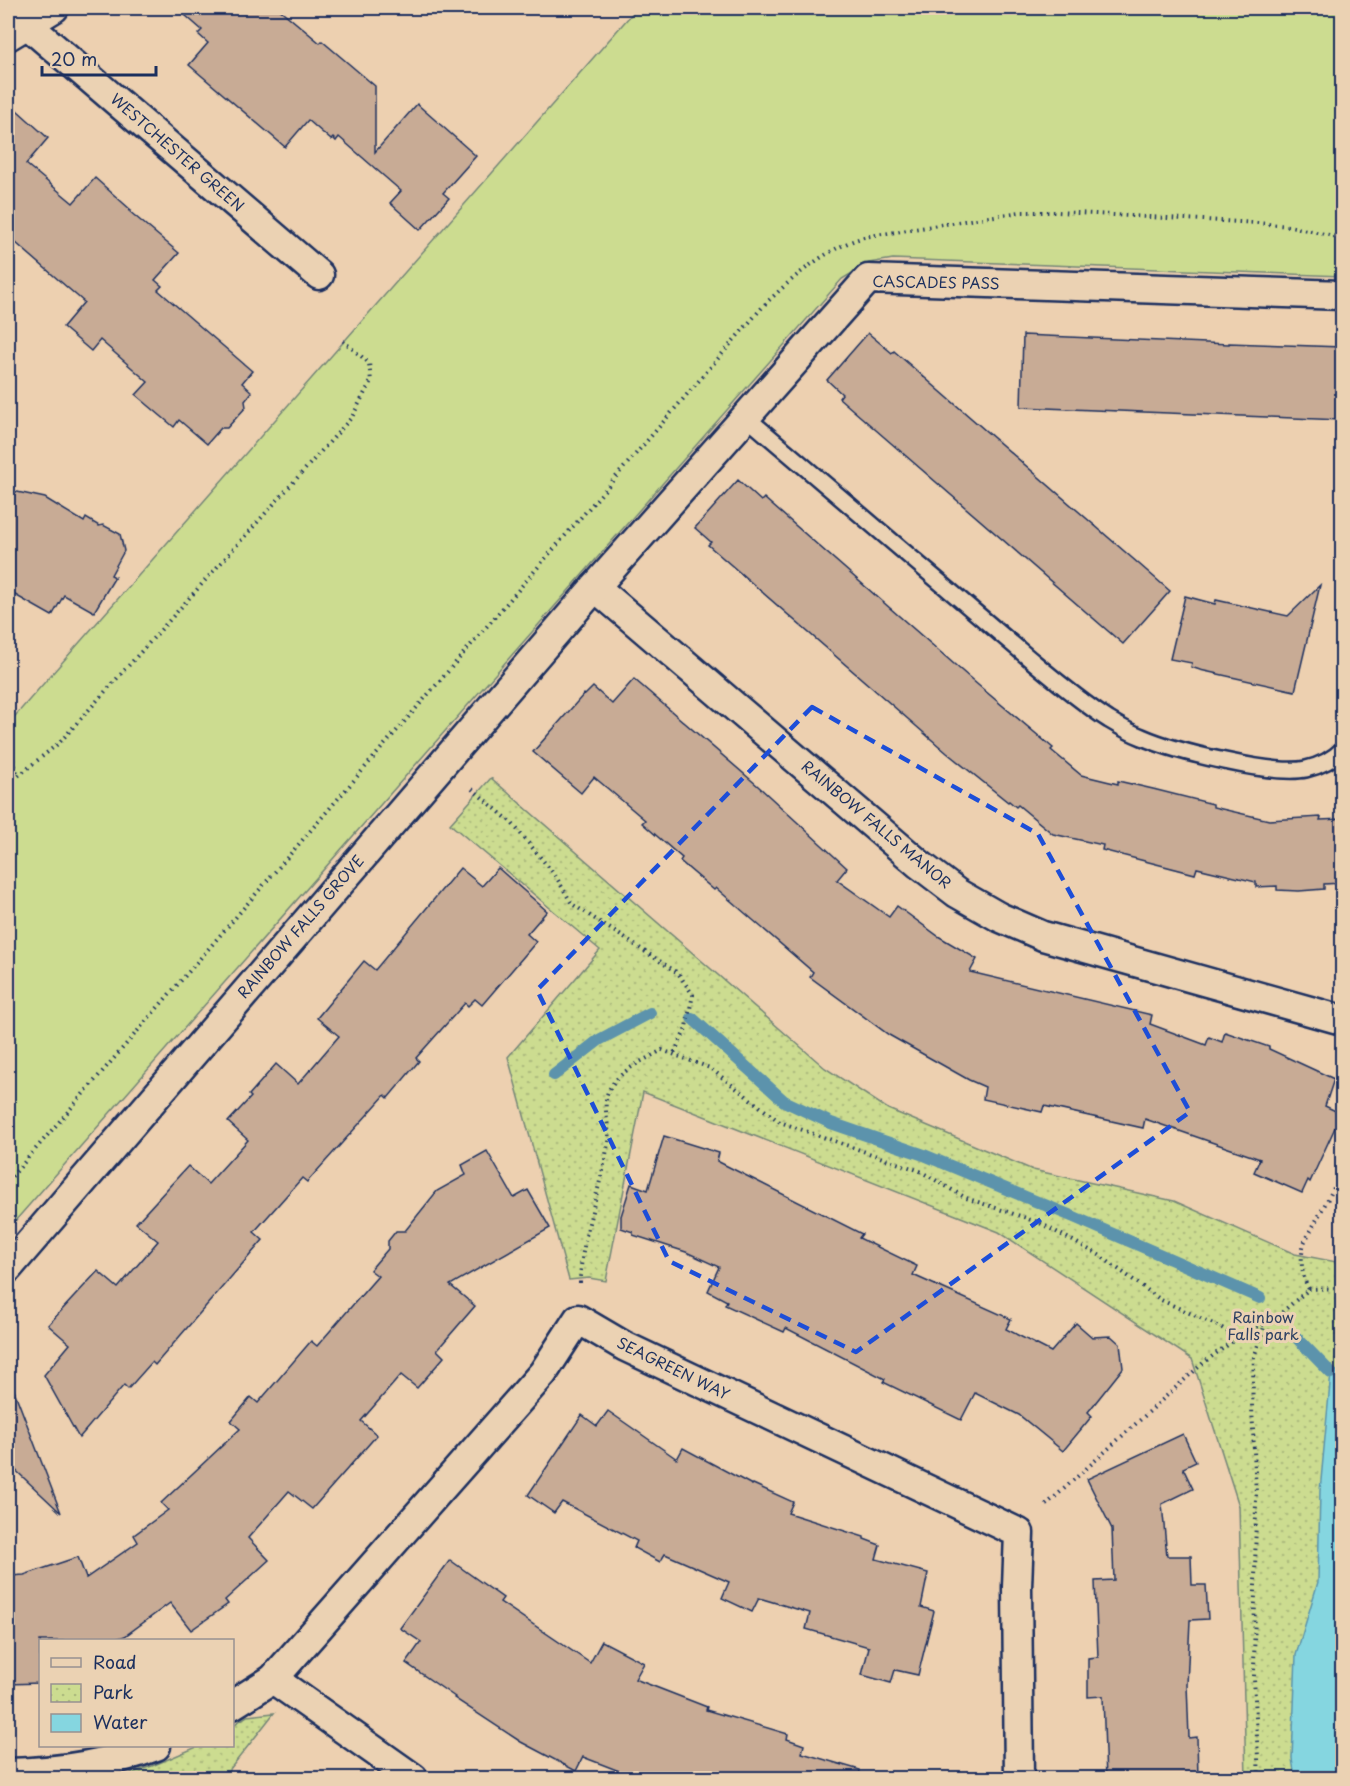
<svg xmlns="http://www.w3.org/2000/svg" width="1350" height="1786" font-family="'Playpen Sans',sans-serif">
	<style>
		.grass { fill: #ccdc90; stroke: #748677; stroke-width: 1.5 }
		.park { fill: url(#park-dots); stroke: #748677; stroke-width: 1.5 }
		.water { fill: #85d6e0; stroke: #5b93ac; stroke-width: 1.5 }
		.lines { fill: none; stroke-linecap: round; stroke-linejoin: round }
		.stream { stroke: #5b93ac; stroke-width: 12 }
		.building { fill: #c8ab95; stroke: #1b2f5e; stroke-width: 1.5 }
		.lane-casing { stroke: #1b2f5e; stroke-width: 20 }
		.street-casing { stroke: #1b2f5e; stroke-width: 33 }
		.path { stroke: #1b2f5e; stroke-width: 4; stroke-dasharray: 1.5 4.5; stroke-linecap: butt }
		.lane { stroke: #ebd2b3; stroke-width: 15 }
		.street { stroke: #ebd2b3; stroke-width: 28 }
		.marked { fill: none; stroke: #1d4ed8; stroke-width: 4.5; stroke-dasharray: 12 8; stroke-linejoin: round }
		.labels { text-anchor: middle; stroke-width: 6; stroke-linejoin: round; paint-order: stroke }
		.street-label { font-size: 15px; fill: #1b2f5e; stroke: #ebd2b3 }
		.park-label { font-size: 15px; fill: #2d4063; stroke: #ebd2b3 }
	</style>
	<defs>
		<pattern id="park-dots" width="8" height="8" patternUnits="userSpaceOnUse" patternTransform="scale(1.5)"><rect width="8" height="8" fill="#ccdc90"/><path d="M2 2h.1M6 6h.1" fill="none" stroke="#afbd7f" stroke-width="1.8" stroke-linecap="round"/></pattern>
	</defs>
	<rect width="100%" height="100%" fill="#edd0b0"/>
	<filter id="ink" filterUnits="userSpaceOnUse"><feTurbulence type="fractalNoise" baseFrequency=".0167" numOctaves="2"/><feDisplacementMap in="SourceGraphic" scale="12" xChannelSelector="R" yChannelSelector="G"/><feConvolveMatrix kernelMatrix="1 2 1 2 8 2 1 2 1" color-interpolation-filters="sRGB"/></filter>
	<g filter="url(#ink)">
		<path class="grass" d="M 637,8 L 1342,8 L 1342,276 L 893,259 L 869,263 L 842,279 L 8,1229 L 8,724 Z"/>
		<g class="park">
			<path d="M 491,778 L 825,1068 L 888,1109 L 1033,1170 L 1174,1201 L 1295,1254 L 1342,1263 L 1342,1778 L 1246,1778 L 1239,1506 L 1192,1359 L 999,1232 L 643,1092 L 606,1281 L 589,1278 L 569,1280 L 508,1057 L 600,950 L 450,824 Z"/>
			<path d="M 274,1713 L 223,1778 L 117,1778 L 152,1766 L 199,1746 L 232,1746 L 233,1725 L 247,1716 Z"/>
		</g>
		<path class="water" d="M 1342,1369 L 1342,1778 L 1295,1778 L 1292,1758 L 1296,1655 L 1318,1582 L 1320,1491 L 1331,1373 Z"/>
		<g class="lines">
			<g class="stream">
				<path d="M 692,1018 L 784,1101 L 831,1123 L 924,1155 L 1074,1217 L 1260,1298"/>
				<path d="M 554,1075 L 599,1040 L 650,1013"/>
				<path d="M 1295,1336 L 1331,1373"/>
			</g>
		</g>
		<g class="building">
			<path d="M 177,8 L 278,8 L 320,43 L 322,41 L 375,86 L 375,152 L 417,104 L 476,156 L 443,193 L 449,198 L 420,230 L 390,203 L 401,191 L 339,137 L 336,141 L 333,138 L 331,140 L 308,120 L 285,147 L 189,65 L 208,43 L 198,34 L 202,30 Z"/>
			<path d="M 8,102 L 48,138 L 26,164 L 73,203 L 95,178 L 131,210 L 129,211 L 179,253 L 155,280 L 162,286 L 158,290 L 252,371 L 242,383 L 252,392 L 245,401 L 246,407 L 227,428 L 221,428 L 207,444 L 179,420 L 174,427 L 136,395 L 148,382 L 100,340 L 91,351 L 63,327 L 84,302 L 8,236 Z"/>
			<path d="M 868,333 L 892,353 L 894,351 L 1170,591 L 1123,644 L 839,398 L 842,394 L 827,380 Z"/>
			<path d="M 1023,335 L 1229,344 L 1229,343 L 1342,347 L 1342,417 L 1341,420 L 1021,407 Z"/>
			<path d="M 738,480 L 761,501 L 764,498 L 978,685 L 1053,748 L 1051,750 L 1081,775 L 1118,784 L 1118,781 L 1153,789 L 1213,804 L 1213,807 L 1269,820 L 1321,817 L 1320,820 L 1342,819 L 1342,883 L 1324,884 L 1324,889 L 1299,891 L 1277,890 L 1277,886 L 1256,887 L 1256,882 L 1197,868 L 1195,874 L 1102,850 L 1103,845 L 1053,834 L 1018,805 L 1016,807 L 1009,801 L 1008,802 L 947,753 L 708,545 L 711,542 L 695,528 Z"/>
			<path d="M 8,490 L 45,498 L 84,522 L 86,518 L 99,526 L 103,525 L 120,534 L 124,551 L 111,575 L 115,577 L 94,612 L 64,595 L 52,616 L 8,591 Z"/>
			<path d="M 1320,585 L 1295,691 L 1200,670 L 1191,667 L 1192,663 L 1170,659 L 1185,596 L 1215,604 L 1216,600 L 1288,616 Z"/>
			<path d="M 634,679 L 758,786 L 847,868 L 837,880 L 889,917 L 897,906 L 938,936 L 977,959 L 970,972 L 1152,1015 L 1150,1024 L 1206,1045 L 1209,1037 L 1222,1042 L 1225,1032 L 1269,1047 L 1269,1049 L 1334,1079 L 1325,1106 L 1340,1113 L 1336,1121 L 1338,1121 L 1310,1182 L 1308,1180 L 1302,1193 L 1254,1172 L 1260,1159 L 1145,1119 L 1143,1128 L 1044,1106 L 1042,1112 L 983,1099 L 985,1087 L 969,1080 L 889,1035 L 810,977 L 813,972 L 716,888 L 714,890 L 680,861 L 682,858 L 642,823 L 645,820 L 594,777 L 581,793 L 533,752 L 584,694 L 585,695 L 593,687 L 612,704 Z"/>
			<path d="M 460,868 L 482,886 L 498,868 L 547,911 L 527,934 L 536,942 L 482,1005 L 475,999 L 468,1006 L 465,1003 L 416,1058 L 419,1061 L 388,1098 L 385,1095 L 307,1182 L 302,1178 L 254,1232 L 263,1240 L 155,1365 L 152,1362 L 128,1389 L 124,1385 L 79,1438 L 44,1375 L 70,1344 L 48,1325 L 98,1271 L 118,1288 L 158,1241 L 136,1223 L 188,1166 L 208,1184 L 248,1140 L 228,1122 L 251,1097 L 249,1095 L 276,1064 L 298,1084 L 339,1036 L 317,1018 L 364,961 L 375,970 Z"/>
			<path d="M 664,1136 L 719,1153 L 717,1161 L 862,1234 L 859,1238 L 917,1266 L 913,1275 L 1011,1319 L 1006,1329 L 1051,1352 L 1076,1323 L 1092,1337 L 1111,1336 L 1120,1344 L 1123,1368 L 1088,1412 L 1092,1416 L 1063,1451 L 1019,1415 L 975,1393 L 961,1420 L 883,1382 L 885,1379 L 786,1328 L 784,1332 L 725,1305 L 727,1301 L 708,1291 L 719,1267 L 686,1252 L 633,1235 L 633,1232 L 621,1228 L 621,1216 L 631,1184 L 648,1190 Z"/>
			<path d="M 487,1151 L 514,1198 L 528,1190 L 550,1228 L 450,1285 L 475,1306 L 437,1350 L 444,1357 L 417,1388 L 401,1375 L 361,1421 L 377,1435 L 312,1509 L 289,1491 L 248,1538 L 269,1560 L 225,1600 L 228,1604 L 191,1630 L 170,1603 L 125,1636 L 110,1641 L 40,1641 L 40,1683 L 8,1684 L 8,1592 L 12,1592 L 11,1576 L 24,1575 L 78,1557 L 86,1578 L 138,1542 L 134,1535 L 168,1510 L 161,1503 L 240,1429 L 231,1421 L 251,1397 L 258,1403 L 311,1341 L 317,1346 L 378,1276 L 370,1270 L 388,1249 L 388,1241 L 396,1231 L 405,1231 L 437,1191 L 466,1175 L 462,1165 Z"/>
			<path d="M 10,1380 L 61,1513 L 8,1463 L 8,1381 Z"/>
			<path d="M 608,1411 L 677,1459 L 683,1448 L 752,1485 L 753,1484 L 793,1502 L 788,1513 L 864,1537 L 864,1539 L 880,1545 L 876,1559 L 928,1573 L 921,1607 L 934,1611 L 918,1675 L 895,1670 L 891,1683 L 862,1675 L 869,1647 L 806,1629 L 810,1613 L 759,1598 L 752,1612 L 722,1598 L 729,1582 L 665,1554 L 660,1562 L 634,1548 L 637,1541 L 562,1502 L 554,1513 L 528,1495 L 582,1415 L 597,1426 Z"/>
			<path d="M 1183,1434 L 1196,1462 L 1183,1468 L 1193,1489 L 1162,1504 L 1167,1556 L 1191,1556 L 1192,1585 L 1206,1585 L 1208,1619 L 1190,1620 L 1187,1685 L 1189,1738 L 1197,1737 L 1198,1779 L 1106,1779 L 1103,1696 L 1088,1697 L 1088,1658 L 1098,1657 L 1095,1581 L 1114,1580 L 1112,1529 L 1087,1479 Z"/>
			<path d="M 450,1560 L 503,1598 L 500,1602 L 590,1663 L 602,1641 L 644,1663 L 635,1679 L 707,1707 L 706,1710 L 788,1734 L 787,1739 L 804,1745 L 802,1753 L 860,1770 L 859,1779 L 640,1779 L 583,1757 L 576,1771 L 521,1742 L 454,1698 L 455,1697 L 406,1663 L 421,1642 L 400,1628 Z"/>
		</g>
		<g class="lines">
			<defs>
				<path id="lane" d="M 746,417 L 1030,659 C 1055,680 1081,702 1109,720 C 1119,726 1131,733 1142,737 C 1174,751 1274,776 1306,769 C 1319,766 1333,759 1342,750"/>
				<g id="street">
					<path d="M 8,8 L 319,275"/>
					<path d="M 8,36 L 54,8"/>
					<path d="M 595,587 L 919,864 L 957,893 L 999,917 L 1043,936 L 1342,1020"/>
					<path d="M 8,1268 L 595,587 L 868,279 L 1342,295"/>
					<path d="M 273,1679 L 413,1778"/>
					<path d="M 232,1705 L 273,1679 L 543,1373 L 578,1319 L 624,1346 L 1019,1533 L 1017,1587 L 1019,1778"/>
					<path d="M 8,1773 C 58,1772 109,1764 156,1746"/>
				</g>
			</defs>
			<use href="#lane" class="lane-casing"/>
			<use href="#street" class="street-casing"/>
			<g class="path">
				<path d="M 8,742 L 18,776 L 59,743 L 352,417 L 371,381 L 369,363 L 341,339"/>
				<path d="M 472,789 L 511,822 L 555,875 L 572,904 L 678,973 L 693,995 L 685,1031 L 674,1053"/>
				<path d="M 8,1181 L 766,303 C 795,276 825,249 864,237 L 1020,212 L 1058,212 L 1258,223 L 1289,226 L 1342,238"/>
				<path d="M 580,1283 C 581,1234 601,1190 608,1143 C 611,1125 600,1104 610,1088 C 620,1070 645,1060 662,1050 L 710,1068 L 780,1122 L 920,1171 L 966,1198 L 1038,1222 L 1099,1255 L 1161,1300 L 1222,1328 L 1237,1338"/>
				<path d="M 1309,1289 L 1342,1288"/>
				<path d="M 1046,1505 L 1203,1363 L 1237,1338 L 1274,1319 L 1309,1289 C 1301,1276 1300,1258 1304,1243 L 1342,1173"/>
				<path d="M 1259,1778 L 1254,1678 L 1256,1494 L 1252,1407 L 1254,1357 L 1264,1327"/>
			</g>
			<use href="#lane" class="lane"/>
			<use href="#street" class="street"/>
		</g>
	</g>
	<path class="marked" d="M 812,707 L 1038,834 L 1190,1112 L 856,1352 L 669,1261 L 537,990 Z"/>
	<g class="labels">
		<g class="street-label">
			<text transform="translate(177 153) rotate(41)" y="5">WESTCHESTER GREEN</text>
			<text transform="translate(936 283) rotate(1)" y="5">CASCADES PASS</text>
			<text transform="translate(876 825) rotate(40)" y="5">RAINBOW FALLS MANOR</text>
			<text transform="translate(301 927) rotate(-49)" y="5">RAINBOW FALLS GROVE</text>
			<text transform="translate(673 1369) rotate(26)" y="5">SEAGREEN WAY</text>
		</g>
		<g class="park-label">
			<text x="1263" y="1323">Rainbow<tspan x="1263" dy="17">Falls park</tspan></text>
		</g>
	</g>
	<rect width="1350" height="1786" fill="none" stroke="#ebd2b3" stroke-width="30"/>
	<rect x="15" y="15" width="1320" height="1756" fill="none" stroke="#1b2f5e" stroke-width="2" filter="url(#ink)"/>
	<rect x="39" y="1639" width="195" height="108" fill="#ebd2b3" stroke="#989191" stroke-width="1.5"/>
	<rect x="51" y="1658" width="30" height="9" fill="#ebd2b3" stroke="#989191" stroke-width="1.5"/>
	<text x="93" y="1669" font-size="18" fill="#1b2f5e">Road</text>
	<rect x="51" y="1684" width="30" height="18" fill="url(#park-dots)" stroke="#989191" stroke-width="1.5"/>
	<text x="93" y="1699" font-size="18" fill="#1b2f5e">Park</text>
	<rect x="51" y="1714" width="30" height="18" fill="#85d6e0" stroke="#989191" stroke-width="1.5"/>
	<text x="93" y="1729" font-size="18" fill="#1b2f5e">Water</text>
	<path d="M42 66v9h114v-9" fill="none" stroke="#1b2f5e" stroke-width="3"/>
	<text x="51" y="66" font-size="18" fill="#1b2f5e" stroke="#ebd2b3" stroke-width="4.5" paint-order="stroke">20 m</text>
</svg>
